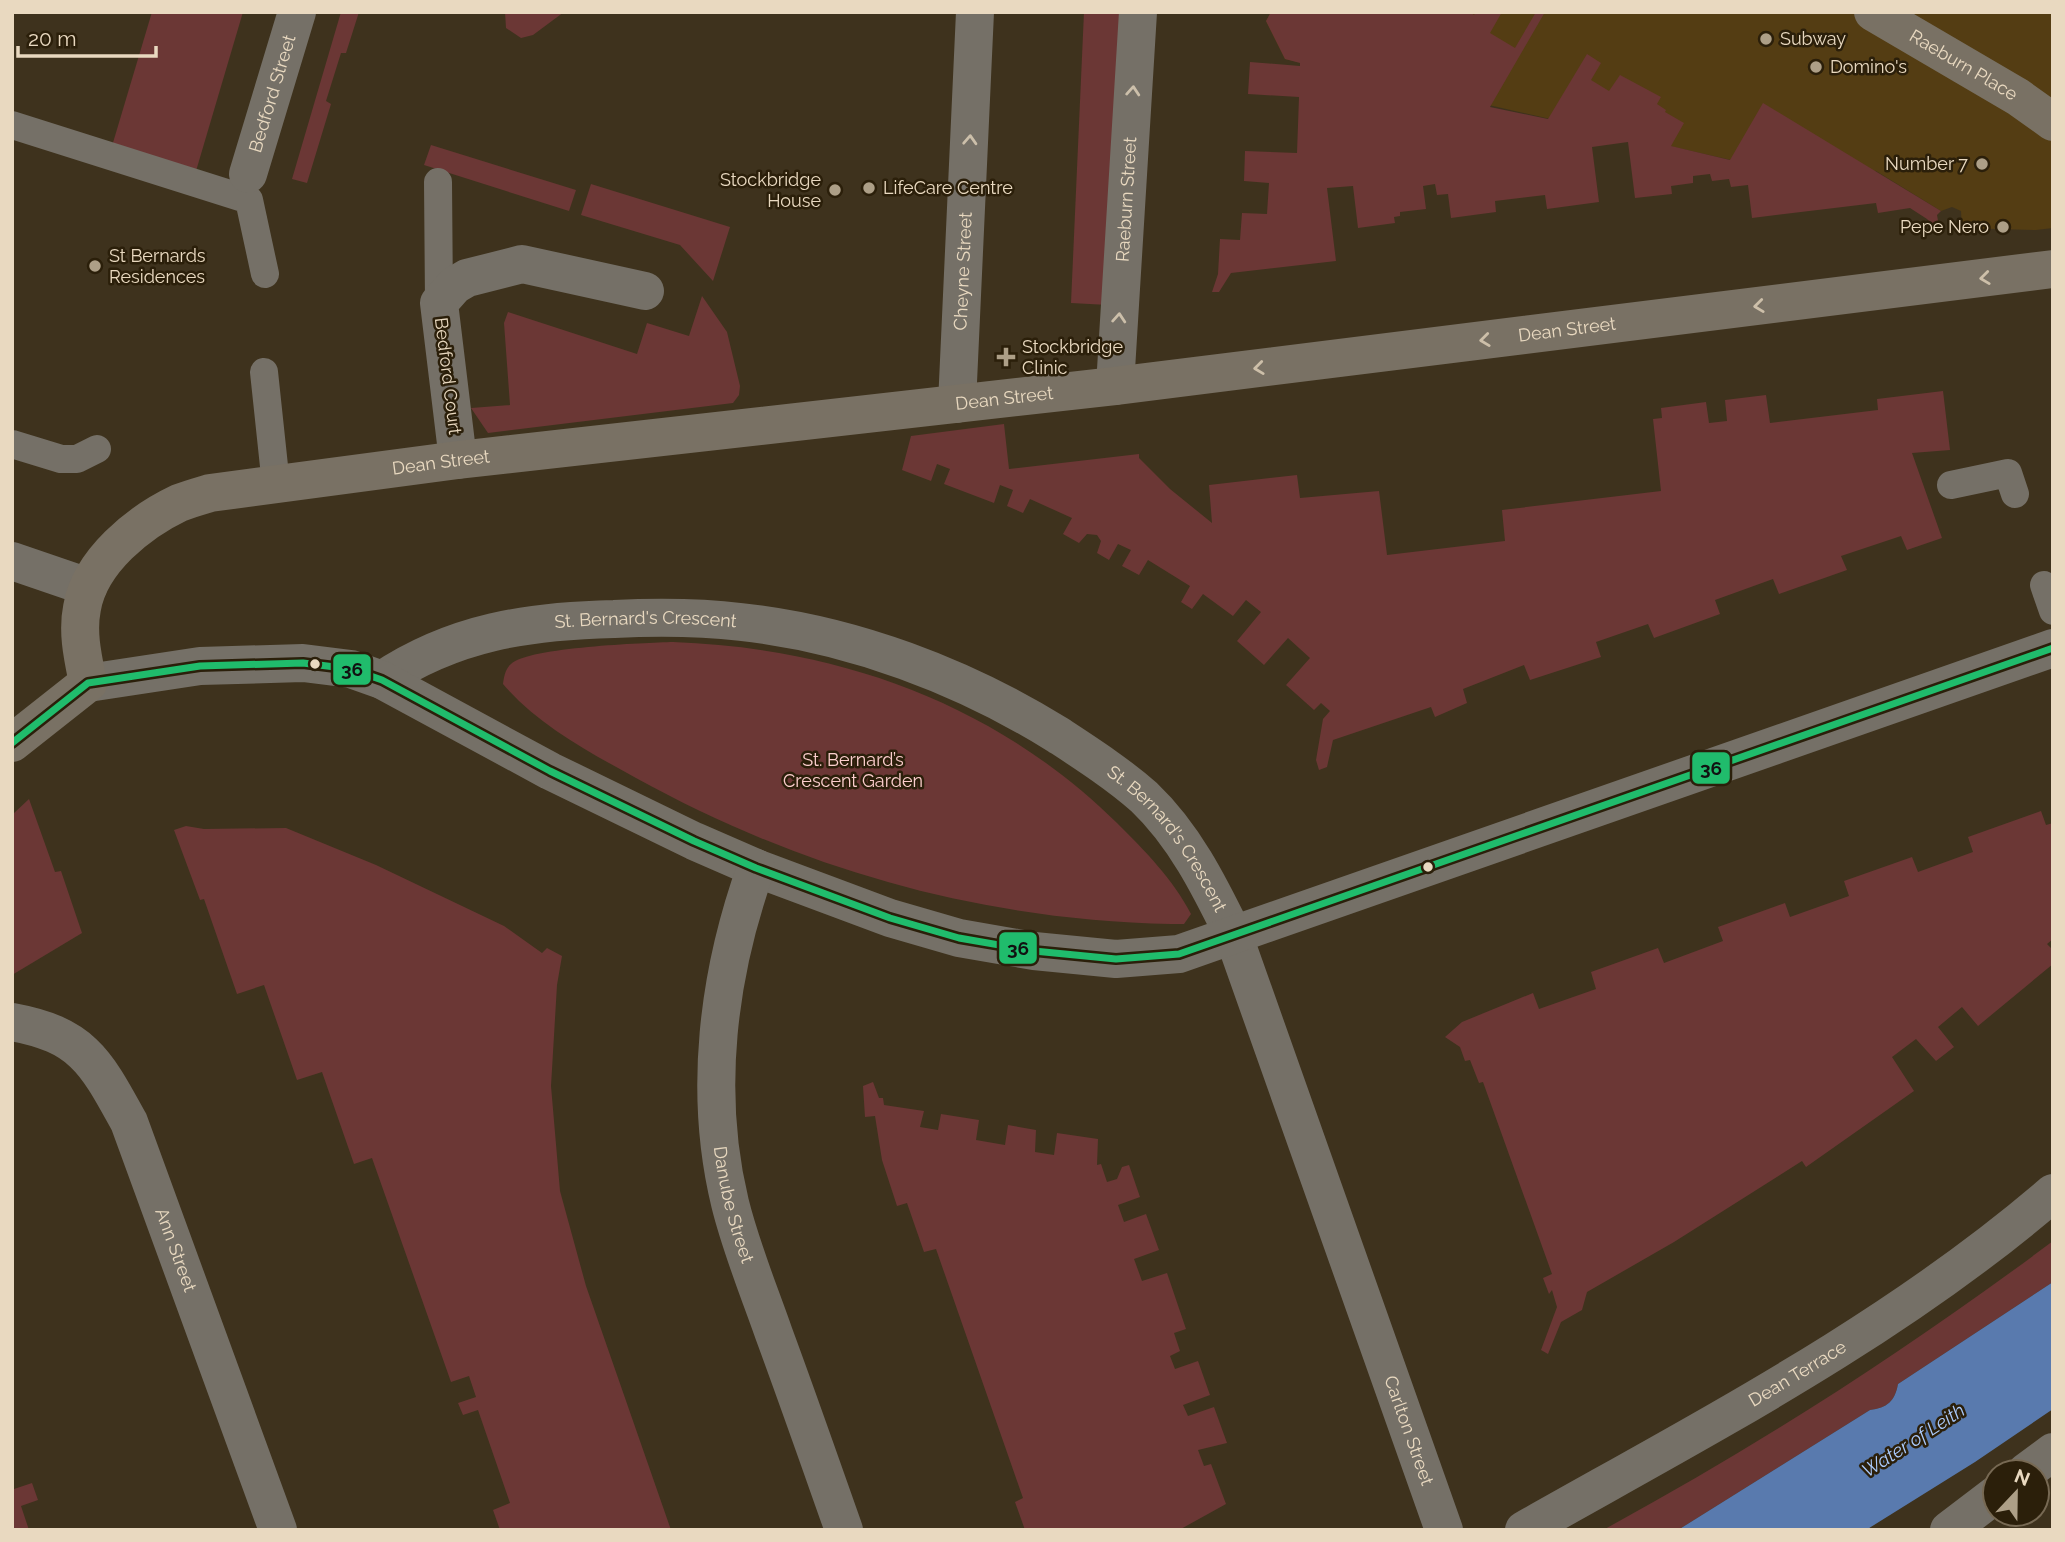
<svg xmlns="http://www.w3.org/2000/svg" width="2065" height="1542" font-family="Raleway,sans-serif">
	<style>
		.built { fill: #543d13 }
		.green { fill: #6b3735 }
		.water { fill: #597aae }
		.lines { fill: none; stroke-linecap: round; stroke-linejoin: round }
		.lane { stroke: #757067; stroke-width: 28 }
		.street { stroke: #757067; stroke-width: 38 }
		.secondary { stroke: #797164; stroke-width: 38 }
		.bus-1-casing { stroke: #2b1f0a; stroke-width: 12 }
		.bus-1 { stroke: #20bc6c; stroke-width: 7 }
		.oneway { stroke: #ccbfaa }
		.oneway2 { stroke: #cdbfa9 }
		.poi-dot { fill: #ad9f87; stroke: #2b1f0a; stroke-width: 2.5 }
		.bus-dot { fill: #e9d9c0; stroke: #2b1f0a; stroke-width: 2.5 }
		.labels { text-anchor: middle; stroke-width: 5; stroke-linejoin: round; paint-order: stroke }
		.poi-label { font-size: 18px; fill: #e9d9c0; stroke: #2b1f0a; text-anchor: start }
		.street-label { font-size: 18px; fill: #e9d9c0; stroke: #2b1f0a }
		.park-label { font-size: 18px; fill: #fccecd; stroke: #2b1f0a }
		.water-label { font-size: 19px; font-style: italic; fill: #abcafb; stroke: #2b1f0a }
		.line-badge { stroke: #2b1f0a; stroke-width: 2.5 }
		.pale-badge-label { font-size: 19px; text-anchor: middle; font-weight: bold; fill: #111 }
	</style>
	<rect width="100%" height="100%" fill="#3e321d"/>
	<path class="built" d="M 1271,12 L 2053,12 L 2053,228 L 2036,230 L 1962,228 L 1961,211 L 1952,207 L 1941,211 L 1876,171 L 1731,160 L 1285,59 L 1266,21 Z"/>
	<g class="green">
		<path d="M 152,12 L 243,12 L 196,171 L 112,146 Z"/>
		<path d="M 341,12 L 359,12 L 346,53 L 341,53 L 326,101 L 331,104 L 307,183 L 292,179 Z"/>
		<path d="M 505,12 L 564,12 L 533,35 L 521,38 L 506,28 Z"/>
		<path d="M 1084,12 L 1124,12 L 1108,305 L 1071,303 Z"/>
		<path d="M 1271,12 L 1470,12 L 1474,15 L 1476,12 L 1502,12 L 1490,33 L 1515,48 L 1536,12 L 1545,12 L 1490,107 L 1548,119 L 1587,54 L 1601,63 L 1591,80 L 1609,91 L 1620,75 L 1661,97 L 1657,104 L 1666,110 L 1665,112 L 1684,123 L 1671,146 L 1730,160 L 1763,103 L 1941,211 L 1937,215 L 1940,232 L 1927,219 L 1910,208 L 1878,213 L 1876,203 L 1752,218 L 1748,185 L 1731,187 L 1729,179 L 1712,181 L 1710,174 L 1693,176 L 1693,183 L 1671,186 L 1672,194 L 1635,198 L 1628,142 L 1592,147 L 1599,202 L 1547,209 L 1545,195 L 1495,201 L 1496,212 L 1451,218 L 1448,194 L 1437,195 L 1435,184 L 1423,186 L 1426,209 L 1400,212 L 1400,216 L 1394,217 L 1395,223 L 1358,228 L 1353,186 L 1327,188 L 1336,261 L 1231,273 L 1219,292 L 1212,292 L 1218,274 L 1220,239 L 1240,240 L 1242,213 L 1267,214 L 1269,183 L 1244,181 L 1245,151 L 1297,153 L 1299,97 L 1248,94 L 1250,62 L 1300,66 L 1300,63 L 1285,59 L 1266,21 Z"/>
		<path d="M 431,145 L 576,190 L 569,211 L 424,165 Z"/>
		<path d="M 591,184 L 730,227 L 713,281 L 680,245 L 581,215 Z"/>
		<path d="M 702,296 L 727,332 L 740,386 L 739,395 L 733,403 L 488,433 L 471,408 L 510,405 L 504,323 L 508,312 L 637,354 L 647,323 L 689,336 Z"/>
		<path d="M 1943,391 L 1950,450 L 1912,453 L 1942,538 L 1907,550 L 1901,536 L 1841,556 L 1847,570 L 1779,594 L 1773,579 L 1715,600 L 1720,614 L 1654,638 L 1648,624 L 1596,642 L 1601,657 L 1530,680 L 1524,665 L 1463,689 L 1467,703 L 1435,717 L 1431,707 L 1333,740 L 1327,767 L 1319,770 L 1316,760 L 1323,719 L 1330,711 L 1321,703 L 1314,710 L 1286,685 L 1310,658 L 1288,638 L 1264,665 L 1237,641 L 1261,612 L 1246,600 L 1233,616 L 1203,594 L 1192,609 L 1181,602 L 1190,586 L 1148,560 L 1139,575 L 1122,566 L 1131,550 L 1118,544 L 1109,560 L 1097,553 L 1101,541 L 1097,535 L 1087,534 L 1079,543 L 1063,534 L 1072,518 L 1030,499 L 1023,513 L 1007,506 L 1013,490 L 1000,485 L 994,503 L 944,484 L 950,469 L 937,464 L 931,481 L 902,470 L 911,436 L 1004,424 L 1009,469 L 1139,454 L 1139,458 L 1170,489 L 1212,523 L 1209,485 L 1297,475 L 1300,498 L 1379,491 L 1387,555 L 1505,541 L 1502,510 L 1661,491 L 1653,419 L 1662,418 L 1661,408 L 1706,402 L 1709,423 L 1727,421 L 1725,400 L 1766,395 L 1770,423 L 1878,410 L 1877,399 Z"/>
		<path d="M 673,642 C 841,648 996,704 1117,823 C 1145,851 1173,879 1191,914 L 1184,924 L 1171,924 C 980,920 803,870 636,778 C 589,752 538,725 503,684 C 504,677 505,669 511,664 C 529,647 645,643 673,642 Z"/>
		<path d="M 29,799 L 55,872 L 61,871 L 82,933 L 12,975 L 12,815 Z"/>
		<path d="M 2041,811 L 2046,825 L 2053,823 L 2053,939 L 2047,944 L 2053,950 L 2053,964 L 1978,1026 L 1962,1007 L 1938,1027 L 1954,1047 L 1936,1061 L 1916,1039 L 1892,1057 L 1914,1091 L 1806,1167 L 1802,1161 L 1674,1242 L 1587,1292 L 1582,1310 L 1561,1322 L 1548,1354 L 1541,1350 L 1557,1307 L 1552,1290 L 1549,1294 L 1543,1278 L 1552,1274 L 1483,1082 L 1479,1083 L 1470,1060 L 1465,1061 L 1460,1047 L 1445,1037 L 1462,1022 L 1533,993 L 1539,1009 L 1596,989 L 1591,972 L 1658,948 L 1664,963 L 1723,941 L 1718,927 L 1785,903 L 1790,917 L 1849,896 L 1844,881 L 1912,857 L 1918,872 L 1973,852 L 1968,837 Z"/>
		<path d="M 186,826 L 204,829 L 286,828 L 376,865 L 504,926 L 542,953 L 547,948 L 562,956 L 557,985 L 551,1086 L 560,1191 L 586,1286 L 671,1530 L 500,1530 L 493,1510 L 510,1503 L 478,1410 L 463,1415 L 458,1403 L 476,1397 L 469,1376 L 451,1382 L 372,1158 L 354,1164 L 322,1072 L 297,1080 L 264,985 L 237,994 L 204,899 L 200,900 L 174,830 Z"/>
		<path d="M 873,1082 L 879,1098 L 883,1098 L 884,1105 L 924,1111 L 920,1127 L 938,1130 L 941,1114 L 979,1120 L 976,1140 L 1005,1145 L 1008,1125 L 1036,1130 L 1035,1152 L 1054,1155 L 1057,1133 L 1098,1139 L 1097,1165 L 1101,1164 L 1107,1182 L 1117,1179 L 1122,1167 L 1129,1165 L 1140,1197 L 1118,1205 L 1124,1222 L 1146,1214 L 1159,1250 L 1134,1259 L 1142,1281 L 1167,1273 L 1186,1329 L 1174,1333 L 1180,1351 L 1170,1356 L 1175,1369 L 1198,1361 L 1210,1395 L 1183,1405 L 1188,1416 L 1214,1407 L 1227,1443 L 1198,1450 L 1204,1466 L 1211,1464 L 1226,1504 L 1179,1530 L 1025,1530 L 1015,1502 L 1023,1498 L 936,1249 L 924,1252 L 907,1203 L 897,1206 L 882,1160 L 875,1116 L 865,1117 L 863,1086 Z"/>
		<path d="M 2053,1241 L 2053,1282 L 1898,1384 C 1895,1401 1887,1408 1870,1410 L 1678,1530 L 1603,1530 C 1760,1445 1910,1348 2053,1241 Z"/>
		<path d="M 32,1483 L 38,1500 L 21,1506 L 29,1530 L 12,1530 L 12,1485 L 14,1489 Z"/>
	</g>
	<path class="water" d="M 2053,1282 L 2053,1409 L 1975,1462 L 1866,1530 L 1678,1530 L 1870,1410 C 1887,1408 1895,1401 1898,1384 Z"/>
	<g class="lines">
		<g class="lane">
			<path d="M 12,125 L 249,200 L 265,274"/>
			<path d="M 438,182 L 439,303"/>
			<path d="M 264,372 L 276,485"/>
			<path d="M 12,444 L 61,459 L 77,459 L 97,449"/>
			<path d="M 1951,485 L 2008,473 L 2015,494"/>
			<path d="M 2044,585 L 2053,611"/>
		</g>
		<g class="street">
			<path id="s1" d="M 248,174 L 297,12"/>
			<path id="s2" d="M 1115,386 L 1138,12"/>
			<path id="s3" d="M 957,404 L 975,12"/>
			<path d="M 458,460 L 439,303 L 455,285 L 467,278 L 522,264 L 645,291"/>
			<path d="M 12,561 L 88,587"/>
			<path id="s4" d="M 382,680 C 454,632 528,621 614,619 C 656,617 698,617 741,622 C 852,634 963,676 1058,735 C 1087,754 1118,774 1144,797 C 1184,835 1209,885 1233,934 L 1444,1530"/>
			<path d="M 88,683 L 200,666 L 303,663 L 351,669 L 382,680 L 550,771 L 694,841 L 756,868 L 890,918 L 959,938 L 1034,951 L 1116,959 L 1179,954 L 2053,648"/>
			<path id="s5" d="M 756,868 C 718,974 703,1092 730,1203 C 741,1248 759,1291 774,1334 C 798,1399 821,1465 844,1530"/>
			<path id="s6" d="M 12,1022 C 83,1035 96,1062 129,1122 L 278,1530"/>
			<path d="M 2026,1472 L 2053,1452"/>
			<path id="s7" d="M 1524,1530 C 1706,1427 1894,1330 2053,1193"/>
			<path d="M 1949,1530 L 1995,1495"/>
		</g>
		<g class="secondary">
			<path id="s8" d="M 1873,12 L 2018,97 L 2053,122"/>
			<path id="s9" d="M 12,743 L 88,683 C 83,658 77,633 82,608 C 90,561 139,522 179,503 C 189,499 200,496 210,493 L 458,460 L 1115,386 L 2053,269"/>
		</g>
		<defs>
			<path id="bus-1" d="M 12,743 L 88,683 L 200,666 L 303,663 L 351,669 L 382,680 L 550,771 L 694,841 L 756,868 L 890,918 L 959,938 L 1034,951 L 1116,959 L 1179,954 L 2053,648"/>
		</defs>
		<use href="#bus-1" class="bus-1-casing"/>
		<use href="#bus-1" class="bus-1"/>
	</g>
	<defs><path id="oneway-chevron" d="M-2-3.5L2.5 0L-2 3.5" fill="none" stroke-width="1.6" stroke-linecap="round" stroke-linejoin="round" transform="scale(1.75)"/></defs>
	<g class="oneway">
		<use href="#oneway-chevron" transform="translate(1133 91) rotate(-86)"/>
		<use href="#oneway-chevron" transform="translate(970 140) rotate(-87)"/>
		<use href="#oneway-chevron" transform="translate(1119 318) rotate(-86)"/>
	</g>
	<g class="oneway2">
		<use href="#oneway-chevron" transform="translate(1985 278) rotate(173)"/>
		<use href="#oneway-chevron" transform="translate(1759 306) rotate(173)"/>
		<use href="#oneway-chevron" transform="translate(1485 340) rotate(173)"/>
		<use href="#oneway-chevron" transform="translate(1259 368) rotate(173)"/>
	</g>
	<g class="poi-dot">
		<circle cx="1766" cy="39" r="7"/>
		<circle cx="1816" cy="67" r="7"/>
		<circle cx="1982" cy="164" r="7"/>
		<circle cx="869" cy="188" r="7"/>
		<circle cx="835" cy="190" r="7"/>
		<circle cx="2003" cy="227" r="7"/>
		<circle cx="95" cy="266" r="7"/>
		<path d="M1002.5 346.5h7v7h7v7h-7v7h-7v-7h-7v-7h7z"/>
	</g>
	<g class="bus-dot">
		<circle cx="315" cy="664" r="6"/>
		<circle cx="1428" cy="867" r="6"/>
	</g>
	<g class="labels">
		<g class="poi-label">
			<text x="1780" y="45">Subway</text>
			<text x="1830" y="73">Domino's</text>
			<text x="1968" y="170" text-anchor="end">Number 7</text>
			<text x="821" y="186" text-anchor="end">Stockbridge<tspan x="821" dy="21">House</tspan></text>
			<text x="883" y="194">LifeCare Centre</text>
			<text x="1989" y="233" text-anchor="end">Pepe Nero</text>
			<text x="109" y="262">St Bernards<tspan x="109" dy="21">Residences</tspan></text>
			<text x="1022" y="353">Stockbridge<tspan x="1022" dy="21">Clinic</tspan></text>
		</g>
		<g class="street-label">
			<text dy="6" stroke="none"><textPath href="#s8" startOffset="105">Raeburn Place</textPath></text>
			<text dy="6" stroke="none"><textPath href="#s1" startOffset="84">Bedford Street</textPath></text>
			<text dy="6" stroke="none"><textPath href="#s2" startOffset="187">Raeburn Street</textPath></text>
			<text dy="6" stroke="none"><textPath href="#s3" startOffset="133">Cheyne Street</textPath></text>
			<text dy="6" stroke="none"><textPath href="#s9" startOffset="1720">Dean Street</textPath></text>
			<text transform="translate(448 376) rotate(83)" y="6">Bedford Court</text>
			<text dy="6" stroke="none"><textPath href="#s9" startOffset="1153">Dean Street</textPath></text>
			<text dy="6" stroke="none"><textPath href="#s9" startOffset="586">Dean Street</textPath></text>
			<text dy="6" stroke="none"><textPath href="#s4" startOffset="275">St. Bernard's Crescent</textPath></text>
			<text dy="6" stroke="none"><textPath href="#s4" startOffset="863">St. Bernard's Crescent</textPath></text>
			<text dy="6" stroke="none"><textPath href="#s5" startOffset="343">Danube Street</textPath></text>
			<text dy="6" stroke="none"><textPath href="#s6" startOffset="298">Ann Street</textPath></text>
			<text dy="6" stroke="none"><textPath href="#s7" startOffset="315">Dean Terrace</textPath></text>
			<text dy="6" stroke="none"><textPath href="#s4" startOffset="1507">Carlton Street</textPath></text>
		</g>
		<g class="park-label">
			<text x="853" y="766">St. Bernard’s<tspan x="853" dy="21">Crescent Garden</tspan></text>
		</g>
		<g class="water-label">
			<text transform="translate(1913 1440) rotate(-33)" y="7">Water of Leith</text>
		</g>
	</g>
	<g class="line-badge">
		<rect x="332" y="653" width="40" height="33" rx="7" fill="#20bc6c"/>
		<rect x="1691" y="751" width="40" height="34" rx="7" fill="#20bc6c"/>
		<rect x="998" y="931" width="40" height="34" rx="7" fill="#20bc6c"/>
	</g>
	<g class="pale-badge-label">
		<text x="352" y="676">36</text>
		<text x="1711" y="775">36</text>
		<text x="1018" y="955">36</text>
	</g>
	<rect width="2065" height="1542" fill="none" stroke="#e9d9c0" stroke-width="28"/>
	<g transform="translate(2016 1493) rotate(22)"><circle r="33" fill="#2b1f0a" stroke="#776953" stroke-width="2"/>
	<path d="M0-5L12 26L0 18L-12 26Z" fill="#ad9f87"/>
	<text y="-10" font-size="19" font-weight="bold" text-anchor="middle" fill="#e9d9c0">N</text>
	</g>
	<path d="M18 46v10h138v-10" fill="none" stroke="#e9d9c0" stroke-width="3.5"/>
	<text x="28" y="46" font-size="21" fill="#e9d9c0" stroke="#2b1f0a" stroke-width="5" paint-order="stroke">20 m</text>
</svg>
